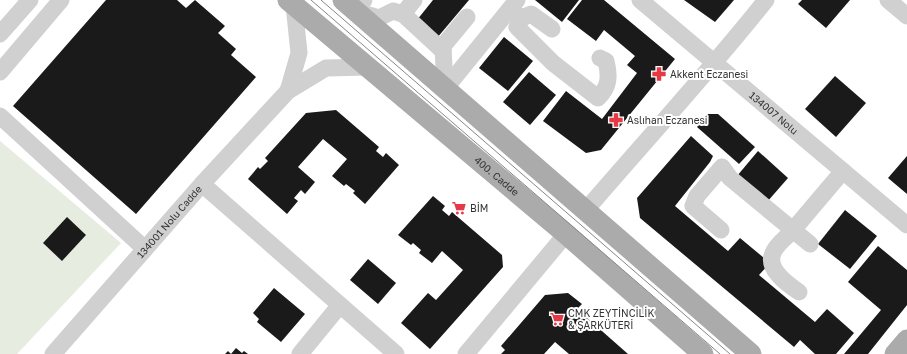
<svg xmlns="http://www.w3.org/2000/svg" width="907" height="354" font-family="'Golos Text',sans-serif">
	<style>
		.green { fill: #e6ecdf }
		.building { fill: #1a1a1a }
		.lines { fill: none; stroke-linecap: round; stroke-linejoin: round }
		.minor { stroke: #d0d0d0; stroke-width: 17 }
		.major { stroke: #ababab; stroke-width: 21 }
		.tram { stroke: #888; stroke-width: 1 }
		.labels { text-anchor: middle; stroke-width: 4; stroke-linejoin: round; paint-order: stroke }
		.poi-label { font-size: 10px; fill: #333; stroke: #fff; text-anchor: start }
		.street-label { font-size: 10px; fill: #333; stroke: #fff }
	</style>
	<rect width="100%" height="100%" fill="#fff"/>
	<path class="green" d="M 0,141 L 121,243 L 17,354 L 0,354 Z"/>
	<g class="building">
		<path d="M 106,0 L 177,0 L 186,8 L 195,0 L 225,26 L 218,33 L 236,49 L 231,55 L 256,77 L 136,214 L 13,106 Z"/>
		<path d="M 433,0 L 469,0 L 437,38 L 417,20 Z"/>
		<path d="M 535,0 L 579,0 L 562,22 Z"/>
		<path d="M 582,0 L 604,0 L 675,59 L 601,150 L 586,153 L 543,121 L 566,91 L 602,119 L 637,73 L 627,65 L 635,56 L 604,30 L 596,41 L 567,19 Z"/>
		<path d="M 684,0 L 734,0 L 715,22 Z"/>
		<path d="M 802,0 L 850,0 L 826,28 L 798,4 Z"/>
		<path d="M 504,37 L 533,61 L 508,91 L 479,68 Z"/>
		<path d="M 529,72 L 556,95 L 530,125 L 503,102 Z"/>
		<path d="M 835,76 L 866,103 L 836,137 L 805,109 Z"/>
		<path d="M 336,110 L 379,147 L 376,151 L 383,157 L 386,153 L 399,165 L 365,204 L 353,193 L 355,191 L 346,184 L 344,186 L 332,176 L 347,159 L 323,139 L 298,167 L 315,182 L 305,194 L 301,190 L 294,198 L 298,201 L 287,214 L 248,179 L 258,167 L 260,169 L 268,161 L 265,158 L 306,113 Z"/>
		<path d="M 708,114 L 718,114 L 755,147 L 739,164 L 697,127 Z"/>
		<path d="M 691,136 L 713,156 L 710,162 L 675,206 L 728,251 L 740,238 L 770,263 L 759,275 L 815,322 L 827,309 L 854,333 L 836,354 L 815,354 L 800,340 L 794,347 L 640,218 L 637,198 Z"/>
		<path d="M 758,151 L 788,178 L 767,202 L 737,176 Z"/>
		<path d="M 907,156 L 907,194 L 888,178 Z"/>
		<path d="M 433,196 L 445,206 L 442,210 L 449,216 L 452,212 L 502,255 L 503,267 L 430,349 L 401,323 L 428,293 L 436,300 L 463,270 L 442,251 L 432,263 L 419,253 L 421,250 L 413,243 L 411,245 L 398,235 Z"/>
		<path d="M 845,210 L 877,236 L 850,269 L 818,244 Z"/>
		<path d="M 67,217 L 86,235 L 62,261 L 43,243 Z"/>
		<path d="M 878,246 L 907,270 L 907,305 L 868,354 L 844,354 L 881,310 L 848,282 Z"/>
		<path d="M 368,259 L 396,283 L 378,304 L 350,280 Z"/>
		<path d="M 274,288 L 305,314 L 281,342 L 257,322 L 259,319 L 253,313 Z"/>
		<path d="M 568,293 L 582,304 L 577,309 L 628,354 L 569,354 L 555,342 L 544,354 L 501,354 L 505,350 L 501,346 L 545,295 Z"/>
		<path d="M 236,348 L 242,353 L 244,351 L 248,354 L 225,354 L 228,351 L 231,354 Z"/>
	</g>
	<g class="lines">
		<g class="minor">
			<path d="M 364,0 L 355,11 L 379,18 L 393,11 L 403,14"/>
			<path d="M 414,0 L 403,14 L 443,51"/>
			<path id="s1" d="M 640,0 L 907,225"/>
			<path d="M 888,0 L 907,16"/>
			<path d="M 513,12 L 522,18 L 531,14 L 552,29"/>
			<path d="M 522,18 L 517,27 L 553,63 L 598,98 C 609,87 610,77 606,61 L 600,58"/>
			<path d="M 0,34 L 30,0"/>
			<path d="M 0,72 L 61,0"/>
			<path d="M 445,89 L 517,0"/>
			<path d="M 445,89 L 443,46 L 467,17"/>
			<path d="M 288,91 L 299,53 L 294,5"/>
			<path d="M 0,116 L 145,249"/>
			<path d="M 202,184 L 396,354"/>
			<path d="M 586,210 C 646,140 709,72 766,0"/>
			<path d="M 721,230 L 693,206 L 697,196 L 722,167 L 730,178 L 793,230 C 787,237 778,243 774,251 C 764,268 787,284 799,292"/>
			<path d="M 810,244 L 793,230 L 843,171"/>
			<path id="s2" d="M 53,354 L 202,184 L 288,91 L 326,68 L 368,67"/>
			<path d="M 300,354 L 340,305"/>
			<path d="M 466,354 L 566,234"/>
		</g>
		<g class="major">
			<path id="s3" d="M 288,0 L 566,234 L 703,354"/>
			<path d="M 343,0 L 751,354"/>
			<path d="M 895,354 L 907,340"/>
		</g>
		<g class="tram">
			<path d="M 311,0 L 720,354"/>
			<path d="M 321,0 L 730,354"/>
		</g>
	</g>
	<defs>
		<symbol id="pharmacy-bare" viewBox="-9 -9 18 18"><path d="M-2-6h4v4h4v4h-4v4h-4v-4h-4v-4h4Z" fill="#e63946" stroke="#fff" stroke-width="2.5" paint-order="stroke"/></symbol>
		<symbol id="supermarket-bare" viewBox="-9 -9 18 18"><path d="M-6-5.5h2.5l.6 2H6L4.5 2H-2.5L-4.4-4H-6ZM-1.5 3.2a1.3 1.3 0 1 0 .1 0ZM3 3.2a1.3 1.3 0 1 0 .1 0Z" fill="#e63946" stroke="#fff" stroke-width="2.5" paint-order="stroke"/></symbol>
	</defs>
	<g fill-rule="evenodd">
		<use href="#pharmacy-bare" x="649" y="64" width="20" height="20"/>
		<use href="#pharmacy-bare" x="606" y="110" width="20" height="20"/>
		<use href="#supermarket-bare" x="449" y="198" width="20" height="20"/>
		<use href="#supermarket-bare" x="547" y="309" width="20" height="20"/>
	</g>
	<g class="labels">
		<g class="poi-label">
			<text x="670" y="78">Akkent Eczanesi</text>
			<text x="627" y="124">Aslıhan Eczanesi</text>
			<text x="470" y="212">BİM</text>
			<text x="568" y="317">CMK ZEYTİNCİLİK<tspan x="568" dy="12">&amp; ŞARKÜTERİ</tspan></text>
		</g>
		<g class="street-label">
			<text dy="4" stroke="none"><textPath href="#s1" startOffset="175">134007 Nolu</textPath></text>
			<text dy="4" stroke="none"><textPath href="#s3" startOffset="273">400. Cadde</textPath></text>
			<text dy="4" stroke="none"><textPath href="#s2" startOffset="176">134001 Nolu Cadde</textPath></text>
		</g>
	</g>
</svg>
